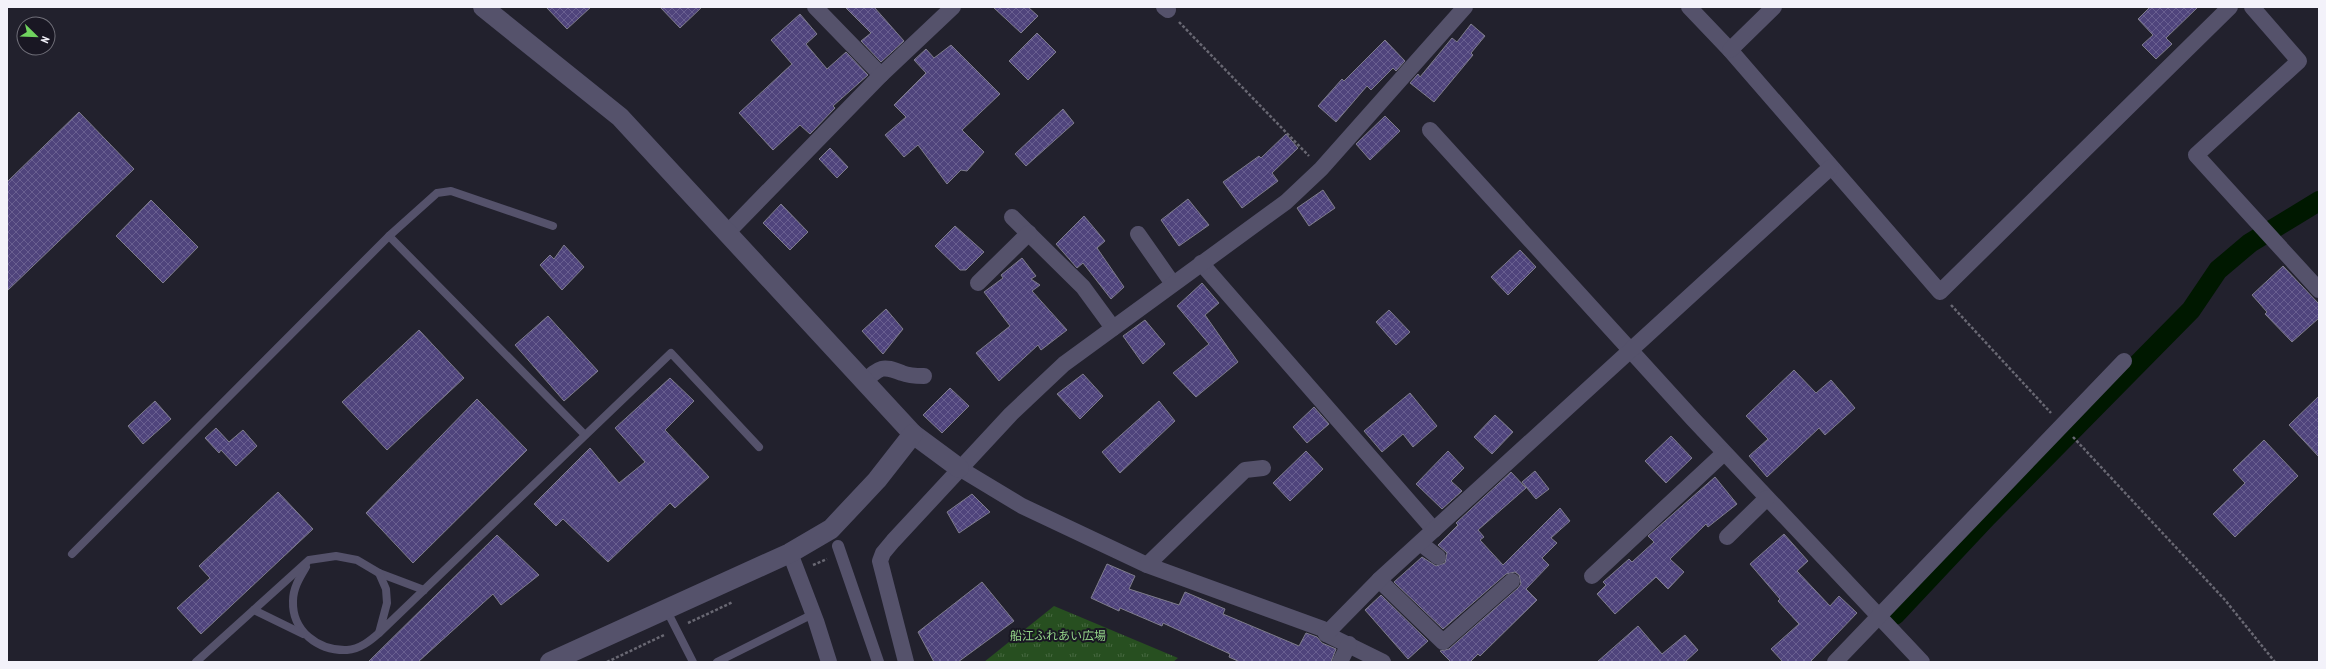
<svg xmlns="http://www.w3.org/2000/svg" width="2326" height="669" font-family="'PT Sans Narrow','Noto Sans JP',sans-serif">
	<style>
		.park { fill: url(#park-tufts) }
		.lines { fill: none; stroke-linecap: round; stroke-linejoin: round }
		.canal { stroke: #001800; stroke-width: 20 }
		.building { fill: url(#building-cross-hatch); stroke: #7f7d8c }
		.path { stroke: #696873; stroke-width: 2.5; stroke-dasharray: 3 2; stroke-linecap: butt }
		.service { stroke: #55526b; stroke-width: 8 }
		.pedestrian { stroke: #55526b; stroke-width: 12 }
		.minor { stroke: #55526b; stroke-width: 16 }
		.tertiary { stroke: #55526b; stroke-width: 20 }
		.labels { text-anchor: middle; stroke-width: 4; stroke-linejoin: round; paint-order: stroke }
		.park-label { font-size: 12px; fill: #92d288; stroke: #191723 }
	</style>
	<defs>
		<pattern id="park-tufts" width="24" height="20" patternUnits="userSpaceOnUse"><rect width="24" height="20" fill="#274f20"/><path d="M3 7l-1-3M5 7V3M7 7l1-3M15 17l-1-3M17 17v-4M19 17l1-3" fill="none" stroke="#476941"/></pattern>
		<pattern id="building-cross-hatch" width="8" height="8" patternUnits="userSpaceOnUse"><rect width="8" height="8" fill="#4f447c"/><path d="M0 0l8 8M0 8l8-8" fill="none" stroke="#695f90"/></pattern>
	</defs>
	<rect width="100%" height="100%" fill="#22212d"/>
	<path class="park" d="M 1054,606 L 1178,658 L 1173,662 L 984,662 Z"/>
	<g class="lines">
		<path class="canal" d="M 1895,615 L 1987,517 L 2191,310 L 2218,270 L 2250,243 L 2319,201"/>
	</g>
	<g class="building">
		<path d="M 546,7 L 591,7 L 567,29 Z"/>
		<path d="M 660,7 L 702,7 L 680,28 Z"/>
		<path d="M 845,7 L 874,7 L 904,41 L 881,62 L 861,41 L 871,33 Z"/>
		<path d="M 993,7 L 1028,7 L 1038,16 L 1021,33 Z"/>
		<path d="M 2150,7 L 2198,7 L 2166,38 L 2172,44 L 2156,59 L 2142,45 L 2153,35 L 2138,19 Z"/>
		<path d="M 800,14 L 817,34 L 806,44 L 827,69 L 846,52 L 868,75 L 833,106 L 835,108 L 810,134 L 800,125 L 773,150 L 739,113 L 792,64 L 771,40 Z"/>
		<path d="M 1471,24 L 1485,36 L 1471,53 L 1473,55 L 1434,102 L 1410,83 L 1418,74 L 1420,77 L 1452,38 L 1457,42 Z"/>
		<path d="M 1037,33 L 1056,52 L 1028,80 L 1009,61 Z"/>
		<path d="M 1385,40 L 1405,61 L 1396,71 L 1393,68 L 1371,90 L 1367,86 L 1336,122 L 1318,106 L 1342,79 L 1344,81 Z"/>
		<path d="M 951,45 L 1000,94 L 962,130 L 984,152 L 967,171 L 961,170 L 947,184 L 918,145 L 904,157 L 885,135 L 906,117 L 894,105 L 926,73 L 914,60 L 926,49 L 934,58 Z"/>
		<path d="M 1063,109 L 1074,123 L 1026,166 L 1015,154 Z"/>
		<path d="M 79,112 L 134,169 L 7,291 L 7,182 Z"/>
		<path d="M 1385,116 L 1400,131 L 1370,160 L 1356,144 Z"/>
		<path d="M 1286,134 L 1298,148 L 1272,173 L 1278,181 L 1242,208 L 1223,182 L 1259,156 L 1261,158 Z"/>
		<path d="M 830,148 L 848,167 L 837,178 L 819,159 Z"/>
		<path d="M 1323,190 L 1335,208 L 1309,226 L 1297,208 Z"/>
		<path d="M 1188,199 L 1209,225 L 1179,246 L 1161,220 Z"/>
		<path d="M 151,200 L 198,247 L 163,283 L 116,236 Z"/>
		<path d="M 781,204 L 808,232 L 790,250 L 763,223 Z"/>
		<path d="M 1084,216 L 1105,241 L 1097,248 L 1124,287 L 1111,299 L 1083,263 L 1077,268 L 1056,244 Z"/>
		<path d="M 955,226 L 984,252 L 966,270 L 960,270 L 935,246 Z"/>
		<path d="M 564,245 L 584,267 L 562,290 L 540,265 L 550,255 L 554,259 Z"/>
		<path d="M 1520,250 L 1536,267 L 1508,295 L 1491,277 Z"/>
		<path d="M 1022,258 L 1036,276 L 1031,279 L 1040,285 L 1032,291 L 1067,330 L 1041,350 L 1038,345 L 999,381 L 976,353 L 1010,326 L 984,292 L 1003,278 L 1001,275 Z"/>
		<path d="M 2283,266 L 2319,304 L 2319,318 L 2292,342 L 2265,314 L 2267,312 L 2252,295 Z"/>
		<path d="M 1202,283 L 1219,303 L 1205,315 L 1238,362 L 1196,397 L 1173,373 L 1209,344 L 1177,306 Z"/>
		<path d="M 886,309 L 903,329 L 883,354 L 862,331 Z"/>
		<path d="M 1389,310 L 1410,332 L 1396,345 L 1376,322 Z"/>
		<path d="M 548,316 L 598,371 L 564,401 L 515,345 Z"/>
		<path d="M 1145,320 L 1165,344 L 1143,364 L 1123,336 Z"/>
		<path d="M 419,330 L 464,378 L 387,450 L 342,402 Z"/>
		<path d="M 1794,370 L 1816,393 L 1831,380 L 1855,408 L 1825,435 L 1819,428 L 1767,477 L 1749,456 L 1768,439 L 1746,416 Z"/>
		<path d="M 1083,374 L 1103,396 L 1080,419 L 1057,394 Z"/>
		<path d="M 670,378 L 694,401 L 665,430 L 709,477 L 675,508 L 670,503 L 608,562 L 563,519 L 556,526 L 534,504 L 590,448 L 619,483 L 645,462 L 615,428 Z"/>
		<path d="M 950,388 L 969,406 L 942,433 L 923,415 Z"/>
		<path d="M 1410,393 L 1437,426 L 1413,447 L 1403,434 L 1382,452 L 1364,431 Z"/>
		<path d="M 2319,396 L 2319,457 L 2289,425 Z"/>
		<path d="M 477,399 L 527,450 L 413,563 L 366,513 Z"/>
		<path d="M 155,401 L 171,419 L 143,444 L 128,426 Z"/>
		<path d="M 1159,401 L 1175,421 L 1120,473 L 1102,452 Z"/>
		<path d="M 1314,407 L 1329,424 L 1307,443 L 1293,427 Z"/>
		<path d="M 1495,415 L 1513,432 L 1492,454 L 1474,437 Z"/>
		<path d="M 216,428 L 229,442 L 243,430 L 257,446 L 236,466 L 221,450 L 219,453 L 205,438 Z"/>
		<path d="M 1671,436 L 1692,458 L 1666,483 L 1645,461 Z"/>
		<path d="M 2264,440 L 2298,476 L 2235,537 L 2213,514 L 2245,483 L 2233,470 Z"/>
		<path d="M 1306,451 L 1323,469 L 1290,501 L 1273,483 Z"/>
		<path d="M 1448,451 L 1464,468 L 1451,481 L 1462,491 L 1442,509 L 1416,484 Z"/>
		<path d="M 1535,471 L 1549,489 L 1536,499 L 1522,482 Z"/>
		<path d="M 1511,472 L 1526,488 L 1478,530 L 1484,537 L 1480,540 L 1503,565 L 1560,508 L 1570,521 L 1551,538 L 1557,543 L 1542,558 L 1549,565 L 1526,589 L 1537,600 L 1480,656 L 1478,654 L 1470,662 L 1451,662 L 1440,651 L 1449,649 L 1518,588 L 1521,584 L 1519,575 L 1515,572 L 1506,574 L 1443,629 L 1394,582 L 1422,557 L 1436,566 L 1445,563 L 1447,553 L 1438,545 L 1458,525 L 1456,523 Z"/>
		<path d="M 1715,477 L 1737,504 L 1708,527 L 1706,524 L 1670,559 L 1684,572 L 1668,589 L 1656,577 L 1615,614 L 1597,594 L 1606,585 L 1603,582 L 1629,559 L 1632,562 L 1654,542 L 1648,536 Z"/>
		<path d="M 278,492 L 313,529 L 201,634 L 177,608 L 210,578 L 199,566 Z"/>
		<path d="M 972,494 L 990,512 L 959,533 L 947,512 Z"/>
		<path d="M 1784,534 L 1808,561 L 1797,571 L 1830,606 L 1839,596 L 1857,613 L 1810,662 L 1783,662 L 1771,649 L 1799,624 L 1778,601 L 1780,599 L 1750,564 Z"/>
		<path d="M 497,535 L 539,575 L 501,605 L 493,594 L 418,662 L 368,662 Z"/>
		<path d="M 1107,564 L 1135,576 L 1129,589 L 1179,605 L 1185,592 L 1225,609 L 1223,614 L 1299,646 L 1306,633 L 1317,637 L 1322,643 L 1336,649 L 1331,662 L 1240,662 L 1229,657 L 1230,654 L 1163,623 L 1162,626 L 1120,608 L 1119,611 L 1091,598 Z"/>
		<path d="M 982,582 L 1014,621 L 958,662 L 934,662 L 918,632 Z"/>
		<path d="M 1381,595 L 1428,641 L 1408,659 L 1365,610 Z"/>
		<path d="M 1638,626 L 1662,654 L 1685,635 L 1698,650 L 1685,662 L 1597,662 Z"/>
	</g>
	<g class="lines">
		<g class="path">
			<path d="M 1179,22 L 1309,156"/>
			<path d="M 1951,305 L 2051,413"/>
			<path d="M 2073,437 L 2225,600 L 2275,662"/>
			<path d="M 813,565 L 827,559"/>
			<path d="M 688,623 L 733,602"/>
			<path d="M 607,662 L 664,635"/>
		</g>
		<g class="service">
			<path d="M 389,236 L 585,435"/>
			<path d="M 72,554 L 389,236 L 437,193 L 451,191 L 553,226"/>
			<path d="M 306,567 C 300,577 293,588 293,601 C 292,631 318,651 347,650 C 360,649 370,641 379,633"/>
			<path d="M 379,573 L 424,590"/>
			<path d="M 666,609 L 693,662"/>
			<path d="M 254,610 L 303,634"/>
			<path d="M 196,662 L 309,560 L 336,556 L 357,560 L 379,573 L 386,589 L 387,603 L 379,633 L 671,353 L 759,447"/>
			<path d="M 717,662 L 813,614"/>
		</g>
		<path class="pedestrian" d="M 838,546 L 878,662"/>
		<g class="minor">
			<path d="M 815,7 L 881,75"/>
			<path d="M 1164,7 L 1168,10"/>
			<path d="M 1689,7 L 1730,50 L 1940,292 L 2230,7"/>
			<path d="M 2252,7 L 2299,61 L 2196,155 L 2319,290"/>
			<path d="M 1730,50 L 1774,7"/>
			<path d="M 1430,130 L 1693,419 L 1922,662"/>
			<path d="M 1012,217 L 1083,287 L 1113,328"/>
			<path d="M 727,233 L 881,75 L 953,7"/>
			<path d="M 1138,234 L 1173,284"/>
			<path d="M 1201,263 L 1434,530"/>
			<path d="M 978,283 L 1029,233"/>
			<path d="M 864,382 C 880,367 882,365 902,373 C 909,376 917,376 924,376"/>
			<path d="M 959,468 L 1022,506 L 1147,565 L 1323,629 L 1326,634 L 1383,662"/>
			<path d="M 1727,537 L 1767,498"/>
			<path d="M 1420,543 L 1438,557"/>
			<path d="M 790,553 L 816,621 L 829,662"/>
			<path d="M 1147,565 L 1245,470 L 1263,468"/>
			<path d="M 1592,576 L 1724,453"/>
			<path d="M 1379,580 L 1443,642 L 1512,581"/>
			<path d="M 1326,634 L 1379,580 L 1831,167"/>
			<path d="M 906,662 L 880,561 L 883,553 L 893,541 L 1011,414 L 1064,364 L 1286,202 L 1321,169 L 1465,7"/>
			<path d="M 1340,662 L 1349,644"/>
			<path d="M 1835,662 L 2124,361"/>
		</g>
		<g class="tertiary">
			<path d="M 483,7 L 620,117 L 913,434 L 959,468"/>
			<path d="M 550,662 L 790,553 L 831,529 L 877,480 L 913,434"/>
		</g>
	</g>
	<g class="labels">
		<g class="park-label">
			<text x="1058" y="640">船江ふれあい広場</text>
		</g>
	</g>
	<rect width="2326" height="669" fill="none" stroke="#f3f2fa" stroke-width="16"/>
	<g transform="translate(36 36) rotate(113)"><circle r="19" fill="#191723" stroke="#706f79"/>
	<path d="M0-3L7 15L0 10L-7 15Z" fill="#70d35f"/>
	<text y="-6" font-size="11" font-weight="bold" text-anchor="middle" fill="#f3f2fa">N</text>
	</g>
</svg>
